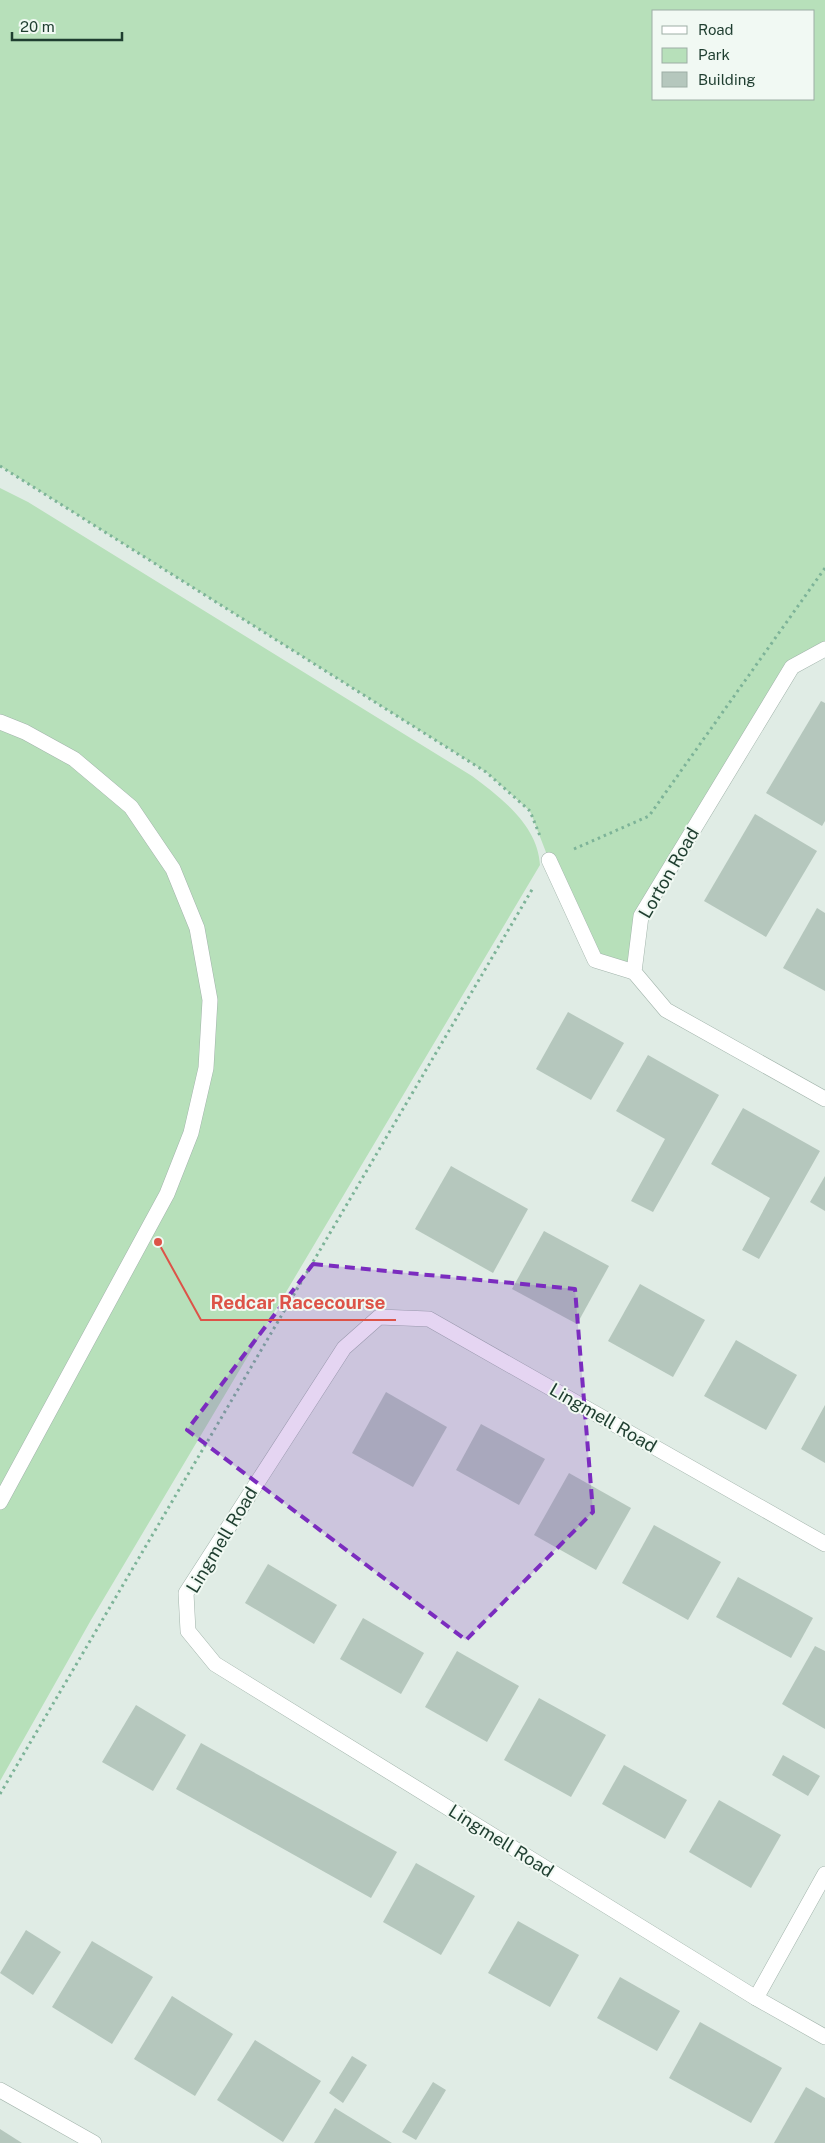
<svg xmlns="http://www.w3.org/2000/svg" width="825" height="2143" font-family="'Public Sans',sans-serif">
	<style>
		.green { fill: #b7e0ba; fill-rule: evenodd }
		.building { fill: #b5c7bd }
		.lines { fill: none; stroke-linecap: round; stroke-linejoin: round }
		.minor-casing { stroke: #a2b4ab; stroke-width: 16 }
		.path { stroke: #7db398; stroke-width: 3; stroke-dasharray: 2.5 4; stroke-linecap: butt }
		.minor { stroke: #fff; stroke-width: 15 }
		.marked { fill: #7b2cbf; fill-opacity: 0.2; stroke: #7b2cbf; stroke-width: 4; stroke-dasharray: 10 6; stroke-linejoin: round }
		.labels { text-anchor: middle; stroke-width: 4; stroke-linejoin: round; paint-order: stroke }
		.street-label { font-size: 18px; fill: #1f3e30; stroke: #f1f9f3 }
		.leader { fill: none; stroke: #dd5348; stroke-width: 2 }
		.callout-dot { fill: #dd5348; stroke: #f1f9f3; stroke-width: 2 }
		.callout-label { font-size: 19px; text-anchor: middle; font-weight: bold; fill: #dd5348; stroke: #f1f9f3; stroke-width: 4; stroke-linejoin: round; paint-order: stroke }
	</style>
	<rect width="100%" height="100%" fill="#e0ece5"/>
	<g class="green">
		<path d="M 0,0 L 825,0 L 825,649 L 792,667 L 641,916 L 634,972 L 595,960 L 549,860 L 530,811 L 486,772 L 0,466 ZM 654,11 L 814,11 L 814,99 L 654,99 Z"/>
		<path d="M 0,488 L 28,502 L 472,776 C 500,797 538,825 540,865 L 91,1620 L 0,1781 Z"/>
	</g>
	<g class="building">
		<path d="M 821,701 L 825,703 L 825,821 L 822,826 L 766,793 Z"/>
		<path d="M 755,814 L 817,851 L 766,937 L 704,901 Z"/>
		<path d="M 817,908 L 825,913 L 825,991 L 783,968 Z"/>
		<path d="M 568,1012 L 624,1043 L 591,1100 L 536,1069 Z"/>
		<path d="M 648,1055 L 719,1095 L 653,1212 L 631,1201 L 665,1139 L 616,1111 Z"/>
		<path d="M 743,1108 L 820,1151 L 759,1259 L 742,1250 L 770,1198 L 711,1164 Z"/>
		<path d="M 451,1166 L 528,1209 L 493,1273 L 415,1229 Z"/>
		<path d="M 825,1176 L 825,1211 L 810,1202 Z"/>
		<path d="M 544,1231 L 609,1266 L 577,1324 L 512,1289 Z"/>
		<path d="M 640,1284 L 705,1320 L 673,1377 L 608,1341 Z"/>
		<path d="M 736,1340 L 797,1375 L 766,1430 L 704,1396 Z"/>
		<path d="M 386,1392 L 447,1427 L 413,1487 L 352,1453 Z"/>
		<path d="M 825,1405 L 825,1463 L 801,1449 Z"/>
		<path d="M 481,1424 L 545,1459 L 519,1505 L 456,1470 Z"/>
		<path d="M 569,1473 L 631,1508 L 596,1570 L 534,1535 Z"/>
		<path d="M 654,1525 L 721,1562 L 688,1620 L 622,1583 Z"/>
		<path d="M 268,1564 L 337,1605 L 314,1644 L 245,1603 Z"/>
		<path d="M 738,1577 L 813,1618 L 791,1658 L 716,1617 Z"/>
		<path d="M 363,1618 L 424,1653 L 401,1694 L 340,1659 Z"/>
		<path d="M 815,1646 L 825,1651 L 825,1729 L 782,1704 Z"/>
		<path d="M 457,1651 L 519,1686 L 487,1742 L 425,1707 Z"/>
		<path d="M 539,1698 L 606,1735 L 571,1797 L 504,1760 Z"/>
		<path d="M 136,1705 L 186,1735 L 153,1791 L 102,1762 Z"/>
		<path d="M 201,1743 L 397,1852 L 371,1898 L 176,1789 Z"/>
		<path d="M 783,1755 L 820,1776 L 808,1796 L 772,1775 Z"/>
		<path d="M 624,1765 L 687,1800 L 665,1839 L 602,1804 Z"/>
		<path d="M 719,1800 L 781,1835 L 751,1888 L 689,1852 Z"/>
		<path d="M 416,1863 L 475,1896 L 441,1955 L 383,1922 Z"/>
		<path d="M 518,1921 L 579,1955 L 550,2007 L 488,1973 Z"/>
		<path d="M 26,1930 L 61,1952 L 33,1995 L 0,1973 Z"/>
		<path d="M 92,1941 L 153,1977 L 112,2044 L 52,2007 Z"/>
		<path d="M 620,1977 L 680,2011 L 657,2051 L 597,2018 Z"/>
		<path d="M 172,1996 L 233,2034 L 195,2096 L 134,2059 Z"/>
		<path d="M 700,2022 L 782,2068 L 751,2123 L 669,2078 Z"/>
		<path d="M 255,2040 L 321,2081 L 283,2142 L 217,2100 Z"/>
		<path d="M 352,2056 L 367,2065 L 343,2103 L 329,2093 Z"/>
		<path d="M 433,2082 L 446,2090 L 416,2140 L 402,2132 Z"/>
		<path d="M 806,2087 L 825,2098 L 825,2143 L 774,2143 Z"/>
		<path d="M 335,2108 L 392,2143 L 314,2143 Z"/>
		<path d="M 0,2129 L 22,2143 L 0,2143 Z"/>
	</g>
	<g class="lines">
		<defs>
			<g id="minor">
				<path d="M 825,649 L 792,667 L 641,916 L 634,972 L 666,1010 L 825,1099"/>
				<path d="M 0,722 L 25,732 L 74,759 L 131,807 L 173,869 L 197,928 L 210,1000 L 206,1068 L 191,1133 L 167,1194 L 0,1502"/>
				<path d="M 549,860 L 595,960 L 634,972"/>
				<path d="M 825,1544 L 429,1319 L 379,1317 L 344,1348 L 186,1593 L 188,1631 L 215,1664 L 756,1998 L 825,2037"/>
				<path d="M 756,1998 L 825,1874"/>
				<path d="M 0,2090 L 94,2143"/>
			</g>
		</defs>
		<use href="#minor" class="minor-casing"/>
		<g class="path">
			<path d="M 0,466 L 486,772 L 530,811 L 540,836"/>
			<path d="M 574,849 L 649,816 L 825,568"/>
			<path d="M 0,1794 L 533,888"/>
		</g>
		<use href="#minor" class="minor"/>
	</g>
	<path class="marked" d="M 313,1264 L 575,1289 L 593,1512 L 466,1640 L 187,1430 Z"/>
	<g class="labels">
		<g class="street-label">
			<text transform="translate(669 873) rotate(-60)" y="6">Lorton Road</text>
			<text transform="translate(603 1418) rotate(30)" y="6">Lingmell Road</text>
			<text transform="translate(222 1540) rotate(-59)" y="6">Lingmell Road</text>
			<text transform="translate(501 1841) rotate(32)" y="6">Lingmell Road</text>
		</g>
	</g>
	<path class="leader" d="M158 1242L201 1320H396"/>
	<circle class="callout-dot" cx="158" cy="1242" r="5"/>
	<g class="callout-label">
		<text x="298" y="1309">Redcar Racecourse</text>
	</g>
	<rect x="652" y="10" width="162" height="90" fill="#f1f9f3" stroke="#9daea5"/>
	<rect x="662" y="26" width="25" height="8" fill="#ffffff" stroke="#9daea5"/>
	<text x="698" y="35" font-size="15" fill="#1f3e30">Road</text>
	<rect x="662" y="48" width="25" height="15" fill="#b7e0ba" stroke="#9daea5"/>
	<text x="698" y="60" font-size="15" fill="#1f3e30">Park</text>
	<rect x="662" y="72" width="25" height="15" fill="#b5c7bd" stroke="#9daea5"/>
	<text x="698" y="85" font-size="15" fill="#1f3e30">Building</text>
	<path d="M12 32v8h110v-8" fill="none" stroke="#1f3e30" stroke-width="2.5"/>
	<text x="20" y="32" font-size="15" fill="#1f3e30" stroke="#f1f9f3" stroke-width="4" paint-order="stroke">20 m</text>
</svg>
